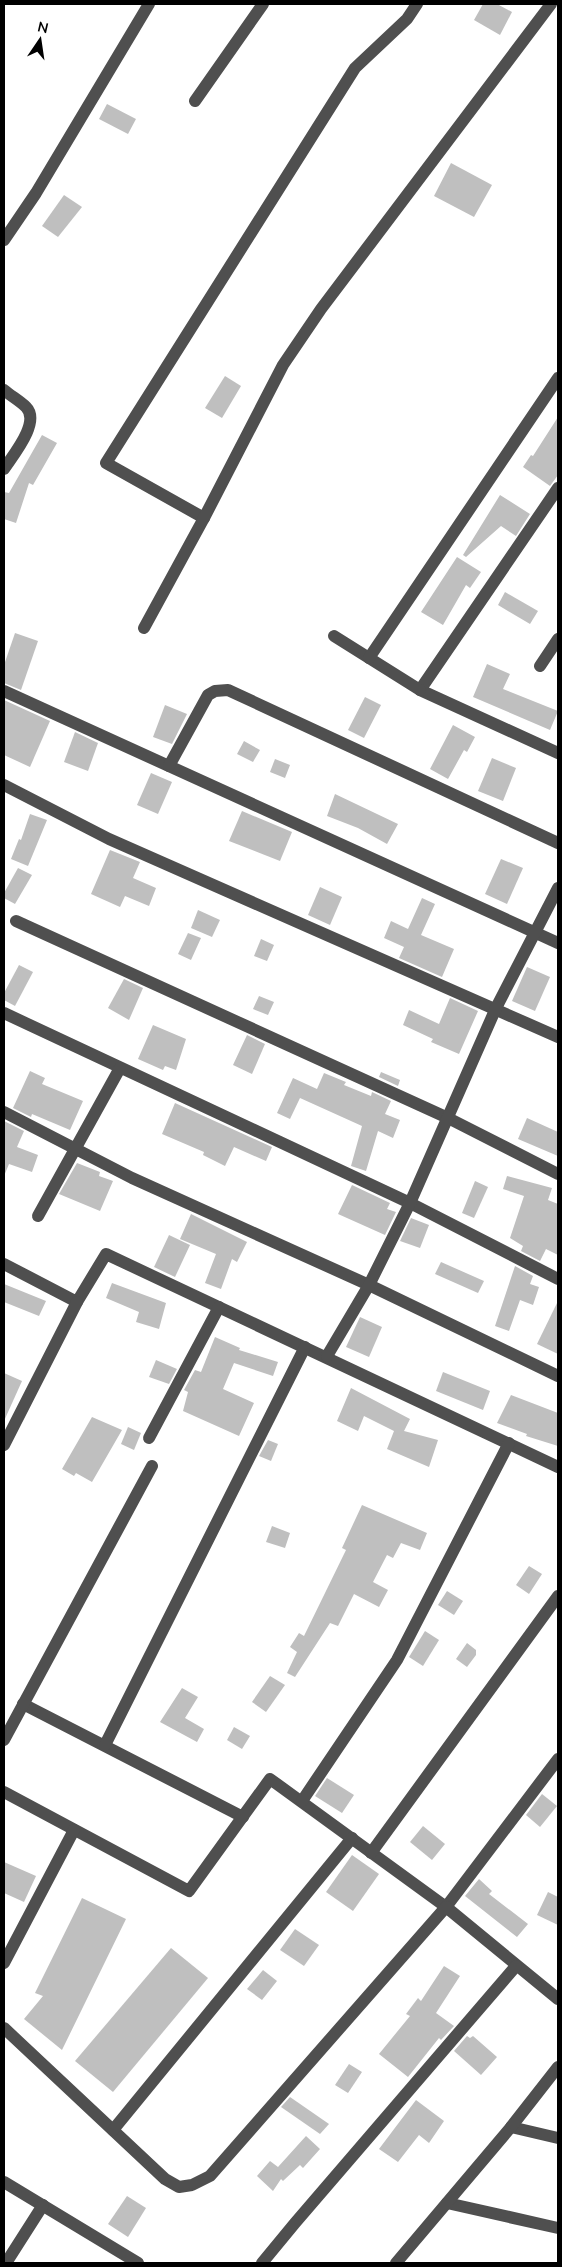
<svg xmlns="http://www.w3.org/2000/svg" width="562" height="2267" font-family="Mulish,sans-serif">
	<style>
		.building { fill: #bfbfbf }
		.lines { fill: none; stroke-linecap: round; stroke-linejoin: round }
		.minor { stroke: #4f4f4f; stroke-width: 12 }
	</style>
	<rect width="100%" height="100%" fill="#fff"/>
	<g class="building">
		<path d="M 483,4 L 497,4 L 512,12 L 500,35 L 474,20 Z"/>
		<path d="M 107,104 L 136,119 L 128,134 L 99,119 Z"/>
		<path d="M 451,163 L 492,185 L 474,217 L 434,196 Z"/>
		<path d="M 64,195 L 82,207 L 58,237 L 42,226 Z"/>
		<path d="M 225,376 L 241,386 L 222,418 L 205,408 Z"/>
		<path d="M 558,417 L 558,475 L 550,486 L 523,467 L 531,455 L 533,456 Z"/>
		<path d="M 42,435 L 57,443 L 33,485 L 29,483 L 16,523 L 4,519 L 4,492 L 9,493 Z"/>
		<path d="M 500,495 L 530,514 L 516,536 L 501,526 L 466,557 L 463,555 Z"/>
		<path d="M 457,557 L 481,572 L 470,588 L 466,585 L 443,625 L 421,612 Z"/>
		<path d="M 505,592 L 538,611 L 530,624 L 498,605 Z"/>
		<path d="M 15,633 L 38,641 L 21,690 L 4,683 L 4,665 Z"/>
		<path d="M 487,664 L 510,674 L 503,689 L 558,711 L 550,730 L 473,697 Z"/>
		<path d="M 365,697 L 381,705 L 364,738 L 348,730 Z"/>
		<path d="M 4,700 L 50,721 L 30,767 L 4,755 Z"/>
		<path d="M 165,705 L 187,714 L 172,744 L 153,737 Z"/>
		<path d="M 453,725 L 475,737 L 467,752 L 464,750 L 448,779 L 430,769 Z"/>
		<path d="M 75,732 L 98,743 L 88,771 L 64,762 Z"/>
		<path d="M 244,741 L 260,750 L 253,762 L 237,754 Z"/>
		<path d="M 492,758 L 516,768 L 503,801 L 478,791 Z"/>
		<path d="M 275,759 L 290,765 L 285,778 L 270,772 Z"/>
		<path d="M 151,773 L 172,782 L 158,814 L 137,805 Z"/>
		<path d="M 335,794 L 398,824 L 387,844 L 358,828 L 327,816 Z"/>
		<path d="M 242,811 L 292,832 L 280,861 L 229,841 Z"/>
		<path d="M 30,814 L 47,820 L 28,866 L 11,859 L 19,839 L 21,840 Z"/>
		<path d="M 110,850 L 140,862 L 133,878 L 156,888 L 149,906 L 125,896 L 120,907 L 91,894 Z"/>
		<path d="M 501,859 L 523,868 L 507,904 L 485,894 Z"/>
		<path d="M 18,868 L 32,875 L 15,904 L 4,898 L 4,893 Z"/>
		<path d="M 320,887 L 342,897 L 330,925 L 308,915 Z"/>
		<path d="M 422,898 L 435,904 L 421,935 L 454,949 L 442,977 L 399,958 L 404,947 L 384,938 L 391,921 L 408,929 Z"/>
		<path d="M 198,910 L 220,920 L 212,937 L 191,928 Z"/>
		<path d="M 188,933 L 201,938 L 191,960 L 178,954 Z"/>
		<path d="M 261,939 L 274,945 L 267,961 L 254,956 Z"/>
		<path d="M 19,965 L 33,972 L 15,1006 L 4,1000 L 4,993 Z"/>
		<path d="M 527,967 L 550,977 L 535,1011 L 512,1001 Z"/>
		<path d="M 124,979 L 143,988 L 129,1020 L 108,1008 Z"/>
		<path d="M 259,996 L 274,1002 L 268,1015 L 253,1009 Z"/>
		<path d="M 450,998 L 478,1011 L 459,1054 L 431,1042 L 433,1039 L 403,1025 L 409,1010 L 439,1024 Z"/>
		<path d="M 153,1025 L 186,1039 L 176,1070 L 165,1066 L 163,1070 L 138,1059 Z"/>
		<path d="M 247,1035 L 265,1044 L 252,1074 L 233,1065 Z"/>
		<path d="M 30,1071 L 45,1078 L 42,1084 L 83,1101 L 70,1130 L 32,1114 L 31,1117 L 13,1108 Z"/>
		<path d="M 381,1072 L 400,1080 L 398,1086 L 379,1077 Z"/>
		<path d="M 324,1073 L 346,1082 L 344,1085 L 371,1096 L 372,1092 L 391,1101 L 385,1114 L 400,1120 L 393,1138 L 378,1131 L 366,1171 L 351,1166 L 362,1126 L 300,1098 L 290,1119 L 277,1113 L 293,1078 L 317,1089 Z"/>
		<path d="M 175,1103 L 272,1147 L 266,1161 L 234,1147 L 225,1166 L 203,1155 L 204,1152 L 162,1134 Z"/>
		<path d="M 527,1118 L 558,1132 L 558,1156 L 518,1139 Z"/>
		<path d="M 4,1121 L 24,1131 L 17,1147 L 38,1155 L 32,1172 L 9,1164 L 4,1176 Z"/>
		<path d="M 77,1163 L 100,1172 L 99,1176 L 113,1181 L 100,1211 L 59,1194 Z"/>
		<path d="M 507,1176 L 552,1188 L 548,1200 L 558,1204 L 558,1255 L 546,1249 L 540,1261 L 521,1251 L 523,1246 L 510,1238 L 524,1196 L 503,1189 Z"/>
		<path d="M 475,1181 L 488,1187 L 474,1218 L 462,1213 Z"/>
		<path d="M 352,1185 L 390,1203 L 387,1209 L 396,1212 L 385,1235 L 338,1214 Z"/>
		<path d="M 191,1214 L 247,1242 L 237,1262 L 232,1259 L 221,1289 L 205,1283 L 216,1254 L 180,1239 Z"/>
		<path d="M 411,1218 L 429,1225 L 420,1248 L 400,1241 Z"/>
		<path d="M 169,1235 L 190,1245 L 175,1277 L 154,1267 Z"/>
		<path d="M 441,1262 L 484,1281 L 478,1293 L 435,1274 Z"/>
		<path d="M 515,1266 L 533,1276 L 530,1284 L 539,1287 L 533,1305 L 520,1300 L 509,1331 L 495,1326 Z"/>
		<path d="M 112,1283 L 166,1303 L 159,1329 L 136,1322 L 139,1312 L 106,1298 Z"/>
		<path d="M 4,1284 L 46,1301 L 39,1316 L 4,1302 Z"/>
		<path d="M 558,1301 L 558,1354 L 537,1344 Z"/>
		<path d="M 360,1317 L 382,1327 L 369,1357 L 346,1347 Z"/>
		<path d="M 215,1337 L 240,1348 L 239,1350 L 278,1362 L 273,1376 L 234,1363 L 223,1389 L 254,1403 L 239,1436 L 183,1411 L 188,1392 L 184,1390 L 195,1370 L 201,1372 Z"/>
		<path d="M 156,1360 L 177,1369 L 169,1384 L 149,1377 Z"/>
		<path d="M 443,1372 L 490,1391 L 483,1410 L 436,1391 Z"/>
		<path d="M 4,1373 L 22,1381 L 4,1421 Z"/>
		<path d="M 351,1388 L 410,1419 L 404,1431 L 438,1440 L 429,1467 L 387,1449 L 394,1431 L 364,1416 L 358,1431 L 337,1421 Z"/>
		<path d="M 511,1395 L 558,1413 L 558,1446 L 526,1436 L 527,1434 L 497,1423 Z"/>
		<path d="M 92,1417 L 122,1430 L 92,1482 L 76,1473 L 74,1476 L 62,1469 Z"/>
		<path d="M 128,1427 L 141,1433 L 134,1450 L 121,1444 Z"/>
		<path d="M 268,1440 L 278,1444 L 271,1461 L 259,1456 Z"/>
		<path d="M 362,1505 L 427,1533 L 420,1550 L 401,1543 L 393,1558 L 387,1555 L 373,1582 L 388,1590 L 379,1607 L 354,1594 L 338,1626 L 330,1623 L 295,1677 L 287,1673 L 297,1652 L 290,1647 L 299,1633 L 304,1636 L 346,1550 L 342,1548 Z"/>
		<path d="M 272,1526 L 290,1533 L 285,1548 L 266,1542 Z"/>
		<path d="M 529,1566 L 542,1574 L 529,1594 L 516,1585 Z"/>
		<path d="M 447,1591 L 463,1601 L 454,1615 L 438,1605 Z"/>
		<path d="M 425,1631 L 439,1640 L 423,1666 L 409,1657 Z"/>
		<path d="M 467,1643 L 476,1650 L 476,1655 L 467,1667 L 456,1659 Z"/>
		<path d="M 270,1676 L 285,1685 L 266,1712 L 252,1702 Z"/>
		<path d="M 182,1688 L 198,1697 L 185,1718 L 204,1729 L 197,1742 L 160,1722 Z"/>
		<path d="M 234,1727 L 250,1736 L 242,1749 L 227,1740 Z"/>
		<path d="M 327,1778 L 354,1795 L 342,1813 L 315,1796 Z"/>
		<path d="M 542,1794 L 557,1806 L 540,1827 L 526,1815 Z"/>
		<path d="M 423,1826 L 445,1844 L 432,1860 L 410,1842 Z"/>
		<path d="M 352,1855 L 379,1874 L 353,1911 L 326,1892 Z"/>
		<path d="M 4,1862 L 36,1876 L 24,1902 L 4,1893 Z"/>
		<path d="M 479,1879 L 492,1891 L 489,1894 L 528,1924 L 517,1937 L 465,1896 Z"/>
		<path d="M 548,1892 L 558,1897 L 558,1925 L 537,1915 Z"/>
		<path d="M 82,1898 L 126,1919 L 62,2050 L 24,2019 L 43,1996 L 35,1993 Z"/>
		<path d="M 295,1929 L 319,1945 L 304,1966 L 280,1950 Z"/>
		<path d="M 171,1948 L 208,1978 L 113,2092 L 75,2061 Z"/>
		<path d="M 444,1966 L 460,1976 L 436,2013 L 454,2026 L 441,2040 L 439,2038 L 408,2077 L 379,2054 L 410,2016 L 406,2014 L 418,1998 L 421,2001 Z"/>
		<path d="M 263,1970 L 277,1981 L 262,2000 L 247,1989 Z"/>
		<path d="M 467,2036 L 470,2038 L 473,2036 L 497,2057 L 481,2075 L 454,2051 Z"/>
		<path d="M 349,2064 L 362,2072 L 348,2093 L 335,2085 Z"/>
		<path d="M 290,2097 L 329,2124 L 320,2134 L 281,2107 Z"/>
		<path d="M 416,2100 L 444,2121 L 429,2143 L 419,2135 L 398,2162 L 379,2149 Z"/>
		<path d="M 306,2136 L 320,2149 L 303,2168 L 300,2165 L 283,2181 L 281,2179 L 273,2191 L 257,2176 L 270,2161 L 278,2167 Z"/>
		<path d="M 127,2196 L 146,2208 L 128,2237 L 108,2224 Z"/>
	</g>
	<g class="lines">
		<g class="minor">
			<path d="M 195,101 L 263,4"/>
			<path d="M 4,240 L 36,193 L 149,4"/>
			<path d="M 4,390 C 11,396 20,401 26,407 C 41,422 13,455 4,469"/>
			<path d="M 558,488 L 420,690 L 558,753"/>
			<path d="M 204,518 L 106,463 L 355,68 L 407,19 L 417,4"/>
			<path d="M 144,628 L 204,518 L 283,365 L 321,309 L 551,4"/>
			<path d="M 334,636 L 420,690"/>
			<path d="M 369,658 L 558,378"/>
			<path d="M 540,666 L 558,639"/>
			<path d="M 4,691 L 558,943"/>
			<path d="M 169,766 L 208,695 L 215,691 L 228,690 L 558,843"/>
			<path d="M 4,785 L 109,839 L 558,1037"/>
			<path d="M 16,921 L 448,1118 L 558,1174"/>
			<path d="M 4,1013 L 410,1203 L 558,1279"/>
			<path d="M 4,1112 L 132,1178 L 369,1285 L 558,1376"/>
			<path d="M 38,1216 L 120,1068"/>
			<path d="M 4,1264 L 77,1302 L 106,1254 L 558,1467"/>
			<path d="M 327,1356 L 369,1285 L 410,1203 L 496,1008 L 558,888"/>
			<path d="M 149,1438 L 219,1307"/>
			<path d="M 4,1445 L 77,1302"/>
			<path d="M 23,1704 L 243,1817"/>
			<path d="M 4,1740 L 152,1466"/>
			<path d="M 105,1745 L 305,1347"/>
			<path d="M 4,1792 L 189,1891 L 270,1779 L 446,1907 L 558,1759"/>
			<path d="M 302,1801 L 397,1660 L 509,1443"/>
			<path d="M 371,1853 L 558,1596"/>
			<path d="M 4,1963 L 74,1830"/>
			<path d="M 4,2028 L 165,2179 L 179,2187 L 192,2185 L 210,2176 L 446,1907 L 558,1999"/>
			<path d="M 511,2127 L 558,2138"/>
			<path d="M 113,2130 L 352,1838"/>
			<path d="M 4,2182 L 138,2263"/>
			<path d="M 447,2203 L 558,2228"/>
			<path d="M 6,2263 L 43,2205"/>
			<path d="M 262,2263 L 295,2223 L 516,1966"/>
			<path d="M 396,2263 L 511,2127 L 558,2067"/>
		</g>
	</g>
	<rect width="562" height="2267" fill="none" stroke="#000000" stroke-width="10"/>
	<g transform="translate(40 40) rotate(13)" stroke="#ffffff" stroke-width="4" paint-order="stroke">
	<path d="M0-4L9 19L0 12L-9 19Z" fill="#000000"/>
	<text y="-8" font-size="14" font-weight="bold" text-anchor="middle" fill="#000000">N</text>
	</g>
</svg>
